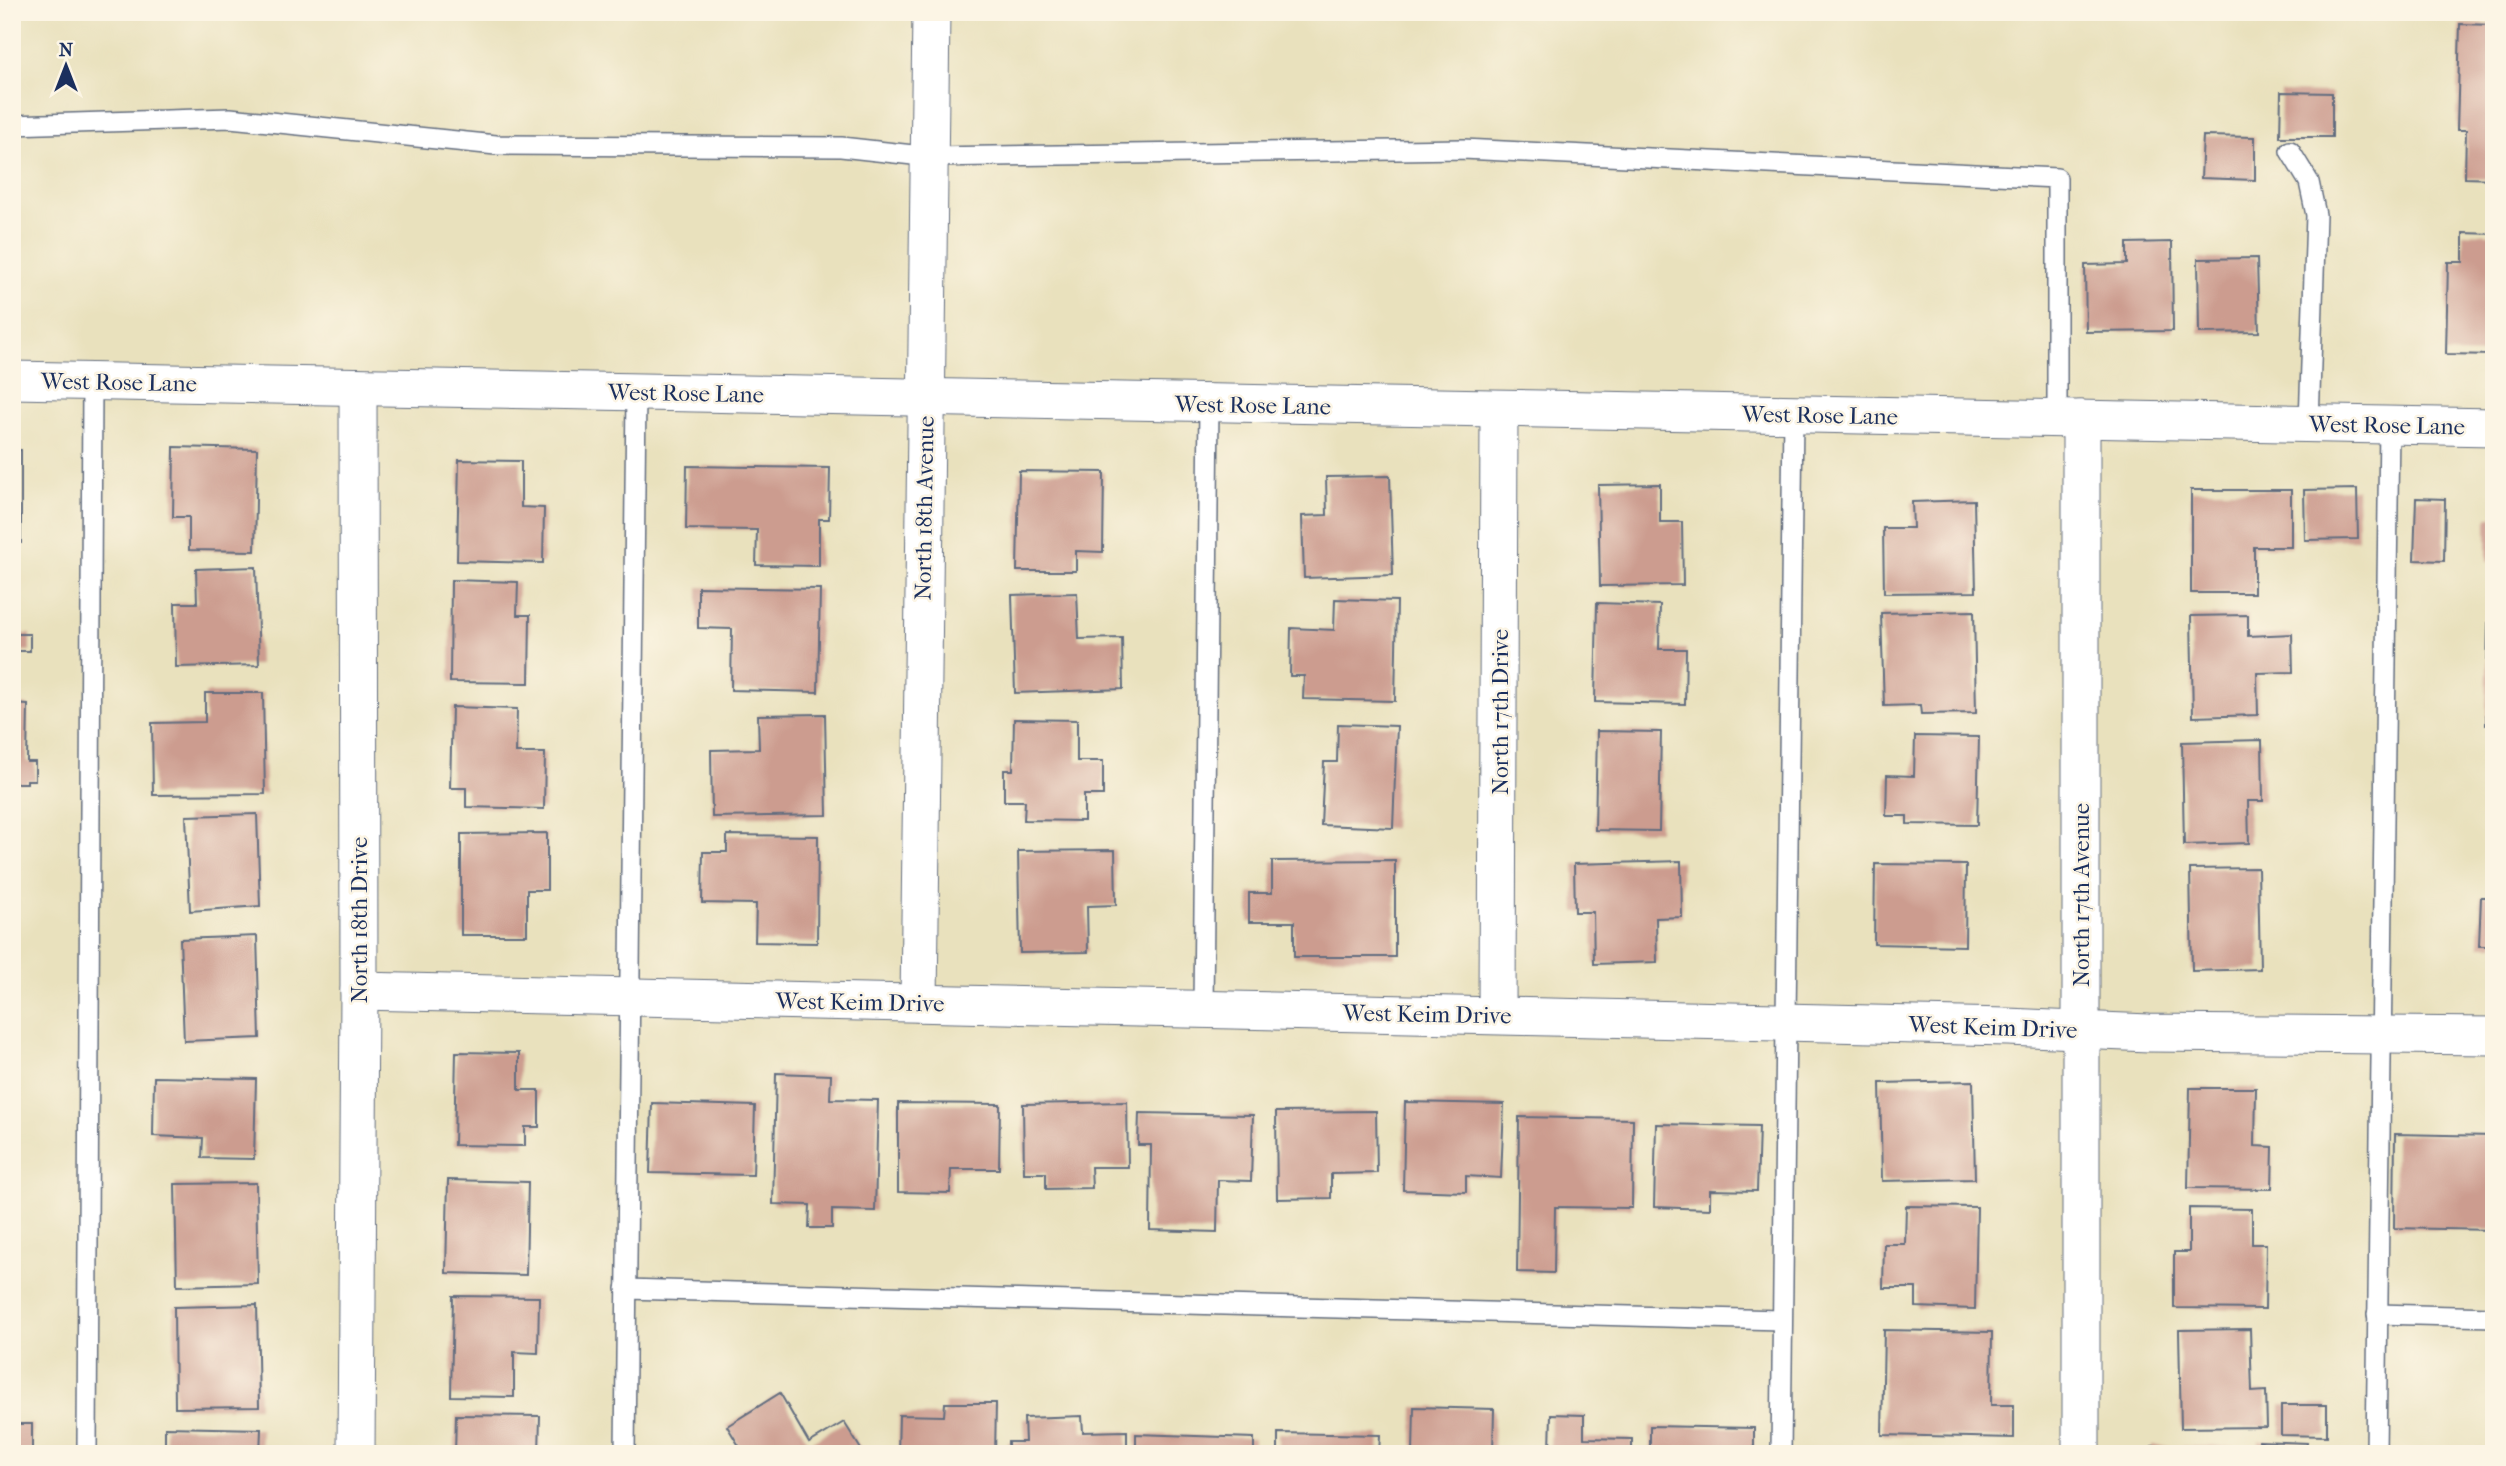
<svg xmlns="http://www.w3.org/2000/svg" width="2506" height="1466" font-family="'IM FELL French Canon',serif">
	<style>
		.building { fill: #cc9c8f }
		.lines { fill: none; stroke-linecap: round; stroke-linejoin: round }
		.lane-casing { stroke: #636d7f; stroke-width: 22 }
		.street-casing { stroke: #636d7f; stroke-width: 39 }
		.lane { stroke: #fff; stroke-width: 19 }
		.street { stroke: #fff; stroke-width: 37 }
		.labels { text-anchor: middle; stroke-width: 5; stroke-linejoin: round; paint-order: stroke }
		.street-label { font-size: 23px; fill: #1b2f5e; stroke: #fcf5e5 }
	</style>
	<rect width="100%" height="100%" fill="#fcf5e5"/>
	<filter id="ink" filterUnits="userSpaceOnUse"><feTurbulence type="fractalNoise" baseFrequency=".0143" numOctaves="2"/><feDisplacementMap in="SourceGraphic" scale="14" xChannelSelector="R" yChannelSelector="G"/><feConvolveMatrix kernelMatrix="1 2 1 2 8 2 1 2 1" color-interpolation-filters="sRGB"/></filter>
	<filter id="wash" filterUnits="userSpaceOnUse"><feTurbulence type="fractalNoise" baseFrequency=".00686" numOctaves="4" result="noise"/><feDisplacementMap in="SourceGraphic" scale="28" xChannelSelector="R" yChannelSelector="G"/><feGaussianBlur stdDeviation="1.57" result="paint"/><feColorMatrix in="noise" values="0 0 0 0 0 0 0 0 0 0 0 0 0 0 0 0 0 1.4 0 .05"/><feComposite in="paint" operator="in"/></filter>
	<g filter="url(#wash)">
		<rect width="100%" height="100%" fill="#e9e1bd"/>
		<g id="blocks">
			<g class="building">
				<path d="M 2460,24 L 2494,25 L 2494,179 L 2465,178 L 2466,130 L 2457,130 Z"/>
				<path d="M 2281,92 L 2332,93 L 2332,137 L 2280,137 Z"/>
				<path d="M 2203,136 L 2255,137 L 2255,180 L 2201,178 Z"/>
				<path d="M 2463,233 L 2494,234 L 2494,355 L 2446,354 L 2448,262 L 2463,262 Z"/>
				<path d="M 2172,242 L 2173,331 L 2086,332 L 2085,265 L 2127,264 L 2127,243 Z"/>
				<path d="M 2257,258 L 2259,332 L 2199,333 L 2198,259 Z"/>
				<path d="M 174,447 L 257,449 L 255,551 L 189,550 L 189,517 L 173,517 Z"/>
				<rect x="12" y="450" width="9" height="93"/>
				<path d="M 459,460 L 521,461 L 521,507 L 544,508 L 543,563 L 457,561 Z"/>
				<path d="M 687,466 L 830,468 L 829,519 L 819,519 L 819,566 L 756,565 L 757,530 L 686,529 Z"/>
				<path d="M 1019,471 L 1104,472 L 1103,552 L 1076,551 L 1076,571 L 1017,571 Z"/>
				<path d="M 1390,476 L 1393,575 L 1304,578 L 1302,516 L 1327,515 L 1326,477 Z"/>
				<path d="M 1660,484 L 1660,522 L 1682,522 L 1683,585 L 1600,586 L 1598,485 Z"/>
				<path d="M 2357,489 L 2358,539 L 2305,540 L 2304,490 Z"/>
				<path d="M 2191,490 L 2291,490 L 2291,547 L 2254,547 L 2254,593 L 2191,593 Z"/>
				<path d="M 2416,498 L 2445,499 L 2444,561 L 2414,560 Z"/>
				<path d="M 1974,500 L 1976,592 L 1884,593 L 1883,528 L 1913,528 L 1912,502 Z"/>
				<path d="M 2487,518 L 2494,518 L 2494,562 L 2487,561 Z"/>
				<path d="M 256,567 L 259,665 L 176,667 L 175,603 L 197,603 L 196,569 Z"/>
				<path d="M 451,580 L 518,582 L 517,615 L 530,615 L 529,683 L 450,682 Z"/>
				<path d="M 698,587 L 820,589 L 818,692 L 731,690 L 732,629 L 698,628 Z"/>
				<path d="M 1077,593 L 1079,639 L 1122,638 L 1123,689 L 1015,693 L 1012,595 Z"/>
				<path d="M 1335,599 L 1397,601 L 1395,701 L 1303,699 L 1304,676 L 1290,676 L 1291,628 L 1334,630 Z"/>
				<path d="M 1597,603 L 1660,605 L 1659,649 L 1686,649 L 1685,704 L 1595,702 Z"/>
				<path d="M 1974,611 L 1976,713 L 1921,714 L 1920,705 L 1884,706 L 1881,613 Z"/>
				<path d="M 2248,615 L 2248,636 L 2292,634 L 2293,672 L 2257,673 L 2258,715 L 2193,717 L 2191,616 Z"/>
				<path d="M 2488,623 L 2494,623 L 2494,725 L 2486,725 Z"/>
				<rect x="12" y="634" width="18" height="17"/>
				<path d="M 205,693 L 263,693 L 265,794 L 153,795 L 152,723 L 205,722 Z"/>
				<path d="M 12,704 L 28,705 L 27,762 L 35,762 L 35,780 L 27,780 L 27,783 L 12,783 Z"/>
				<path d="M 452,707 L 517,709 L 516,753 L 545,753 L 544,809 L 466,807 L 466,788 L 450,788 Z"/>
				<path d="M 825,714 L 827,815 L 712,817 L 711,750 L 759,749 L 758,715 Z"/>
				<path d="M 1014,719 L 1077,720 L 1077,761 L 1103,761 L 1103,795 L 1084,795 L 1084,821 L 1024,820 L 1025,801 L 1004,801 L 1004,770 L 1013,770 Z"/>
				<path d="M 1338,724 L 1397,726 L 1393,828 L 1321,825 L 1324,762 L 1337,762 Z"/>
				<path d="M 1597,731 L 1661,732 L 1659,831 L 1595,830 Z"/>
				<path d="M 1915,736 L 1979,737 L 1977,825 L 1907,824 L 1907,816 L 1886,816 L 1887,775 L 1914,776 Z"/>
				<path d="M 2262,740 L 2263,801 L 2248,801 L 2249,843 L 2184,845 L 2182,742 Z"/>
				<path d="M 257,814 L 260,906 L 190,911 L 186,816 Z"/>
				<path d="M 547,833 L 547,890 L 527,890 L 527,935 L 461,935 L 461,834 Z"/>
				<path d="M 727,835 L 818,836 L 817,943 L 755,942 L 756,904 L 702,903 L 703,852 L 727,852 Z"/>
				<path d="M 1115,850 L 1116,905 L 1087,906 L 1088,952 L 1020,953 L 1018,851 Z"/>
				<path d="M 1395,860 L 1395,957 L 1294,957 L 1294,922 L 1249,922 L 1249,893 L 1272,893 L 1272,861 Z"/>
				<path d="M 1681,861 L 1682,917 L 1656,918 L 1657,962 L 1594,964 L 1593,912 L 1575,912 L 1574,864 Z"/>
				<path d="M 1875,864 L 1966,865 L 1965,946 L 1874,944 Z"/>
				<path d="M 2258,868 L 2260,969 L 2192,971 L 2190,869 Z"/>
				<path d="M 2481,897 L 2494,897 L 2494,946 L 2479,946 Z"/>
				<path d="M 257,936 L 260,1038 L 184,1041 L 180,939 Z"/>
				<path d="M 456,1052 L 519,1053 L 519,1090 L 539,1090 L 539,1127 L 525,1127 L 525,1146 L 454,1145 Z"/>
				<path d="M 776,1073 L 831,1075 L 830,1099 L 878,1100 L 875,1211 L 832,1210 L 832,1228 L 809,1228 L 810,1205 L 773,1204 Z"/>
				<path d="M 154,1077 L 256,1079 L 254,1159 L 202,1158 L 203,1138 L 153,1136 Z"/>
				<path d="M 1973,1081 L 1975,1179 L 1882,1181 L 1880,1083 Z"/>
				<path d="M 2190,1088 L 2256,1088 L 2255,1146 L 2273,1147 L 2272,1189 L 2188,1188 Z"/>
				<path d="M 1127,1102 L 1128,1167 L 1091,1167 L 1092,1188 L 1046,1189 L 1046,1173 L 1024,1173 L 1023,1104 Z"/>
				<path d="M 1405,1102 L 1504,1104 L 1501,1178 L 1466,1176 L 1466,1192 L 1403,1190 Z"/>
				<path d="M 652,1103 L 755,1106 L 753,1175 L 650,1173 Z"/>
				<path d="M 898,1103 L 1000,1104 L 999,1169 L 951,1169 L 950,1193 L 898,1192 Z"/>
				<path d="M 1376,1111 L 1377,1173 L 1331,1174 L 1331,1198 L 1277,1199 L 1276,1112 Z"/>
				<path d="M 1139,1113 L 1253,1115 L 1251,1181 L 1218,1180 L 1217,1232 L 1150,1230 L 1151,1145 L 1138,1145 Z"/>
				<path d="M 1519,1117 L 1633,1119 L 1632,1208 L 1555,1207 L 1554,1273 L 1517,1272 Z"/>
				<path d="M 1656,1124 L 1759,1126 L 1757,1191 L 1710,1190 L 1710,1209 L 1654,1207 Z"/>
				<path d="M 2395,1134 L 2494,1136 L 2494,1230 L 2394,1228 Z"/>
				<path d="M 448,1180 L 528,1182 L 526,1275 L 446,1273 Z"/>
				<path d="M 256,1183 L 258,1284 L 177,1286 L 175,1184 Z"/>
				<path d="M 1906,1206 L 1977,1207 L 1975,1309 L 1916,1307 L 1916,1288 L 1883,1288 L 1884,1244 L 1905,1244 Z"/>
				<path d="M 2189,1208 L 2252,1209 L 2252,1244 L 2266,1244 L 2265,1309 L 2174,1308 L 2174,1252 L 2189,1252 Z"/>
				<path d="M 453,1296 L 539,1297 L 538,1353 L 514,1352 L 514,1397 L 451,1396 Z"/>
				<path d="M 257,1305 L 259,1407 L 175,1408 L 174,1307 Z"/>
				<path d="M 2250,1329 L 2252,1392 L 2266,1391 L 2267,1427 L 2181,1428 L 2179,1330 Z"/>
				<path d="M 1884,1330 L 1992,1332 L 1991,1405 L 2014,1405 L 2014,1438 L 1882,1435 Z"/>
				<path d="M 780,1393 L 809,1443 L 844,1422 L 864,1454 L 744,1454 L 727,1426 Z"/>
				<path d="M 945,1403 L 996,1403 L 995,1454 L 898,1454 L 899,1415 L 944,1416 Z"/>
				<path d="M 2281,1405 L 2327,1405 L 2327,1436 L 2281,1435 Z"/>
				<path d="M 1414,1407 L 1494,1409 L 1493,1454 L 1413,1454 Z"/>
				<path d="M 1551,1414 L 1584,1415 L 1584,1438 L 1632,1439 L 1632,1454 L 1529,1454 L 1529,1448 L 1550,1449 Z"/>
				<path d="M 456,1415 L 540,1416 L 539,1454 L 455,1454 Z"/>
				<path d="M 1082,1416 L 1083,1432 L 1127,1431 L 1127,1454 L 1008,1454 L 1008,1442 L 1025,1442 L 1024,1418 Z"/>
				<path d="M 12,1424 L 32,1424 L 32,1449 L 12,1454 Z"/>
				<path d="M 1650,1426 L 1754,1428 L 1754,1454 L 1650,1454 Z"/>
				<path d="M 165,1427 L 261,1429 L 260,1454 L 165,1454 Z"/>
				<path d="M 1278,1433 L 1380,1435 L 1379,1454 L 1278,1454 Z"/>
				<path d="M 1136,1434 L 1254,1438 L 1254,1454 L 1136,1454 Z"/>
				<path d="M 2259,1441 L 2307,1443 L 2306,1454 L 2258,1454 Z"/>
				<path d="M 2152,1446 L 2250,1447 L 2250,1454 L 2152,1454 Z"/>
			</g>
		</g>
	</g>
	<g filter="url(#ink)">
		<use href="#blocks" fill-opacity="0" stroke="#636d7f" stroke-width="2"/>
		<g class="lines">
			<defs>
				<g id="lane">
					<path d="M 12,125 L 230,118 L 496,145 L 841,147 L 931,157 L 1463,149 L 2057,178 L 2057,419"/>
					<path d="M 2290,151 L 2309,182 L 2316,215 L 2309,423"/>
					<path d="M 1203,1009 L 1209,404"/>
					<path d="M 626,1289 L 1781,1320"/>
					<path d="M 2377,1314 L 2494,1317"/>
					<path d="M 87,1454 L 92,381"/>
					<path d="M 625,1454 L 636,392"/>
					<path d="M 1781,1454 L 1793,414"/>
					<path d="M 2376,1454 L 2389,425"/>
				</g>
				<g id="street">
					<path d="M 12,380 L 2494,427"/>
					<path d="M 359,991 L 2008,1027 L 2149,1033 L 2494,1036"/>
					<path d="M 919,1003 L 931,12"/>
					<path d="M 1497,1015 L 1499,409"/>
					<path d="M 356,1454 L 359,991 L 358,387"/>
					<path d="M 2081,1454 L 2081,419"/>
				</g>
			</defs>
			<use href="#lane" class="lane-casing"/>
			<use href="#street" class="street-casing"/>
			<use href="#lane" class="lane"/>
			<use href="#street" class="street"/>
		</g>
	</g>
	<g class="labels">
		<g class="street-label">
			<text transform="translate(119 382) rotate(1)" y="8">West Rose Lane</text>
			<text transform="translate(686 393) rotate(1)" y="8">West Rose Lane</text>
			<text transform="translate(1253 405) rotate(1)" y="8">West Rose Lane</text>
			<text transform="translate(1820 415) rotate(1)" y="8">West Rose Lane</text>
			<text transform="translate(2387 425) rotate(1)" y="8">West Rose Lane</text>
			<text transform="translate(924 508) rotate(-89)" y="8">North 18th Avenue</text>
			<text transform="translate(1500 712) rotate(-90)" y="8">North 17th Drive</text>
			<text transform="translate(2081 895) rotate(-90)" y="8">North 17th Avenue</text>
			<text transform="translate(359 920) rotate(-90)" y="8">North 18th Drive</text>
			<text transform="translate(860 1002) rotate(1)" y="8">West Keim Drive</text>
			<text transform="translate(1427 1014) rotate(1)" y="8">West Keim Drive</text>
			<text transform="translate(1993 1027) rotate(2)" y="8">West Keim Drive</text>
		</g>
	</g>
	<rect width="2506" height="1466" fill="none" stroke="#fcf5e5" stroke-width="42"/>
	<g transform="translate(66 66)" stroke="#fcf5e5" stroke-width="5" paint-order="stroke">
	<path d="M0-5L12 26L0 18L-12 26Z" fill="#1b2f5e"/>
	<text y="-10" font-size="19" font-weight="bold" text-anchor="middle" fill="#1b2f5e">N</text>
	</g>
</svg>
